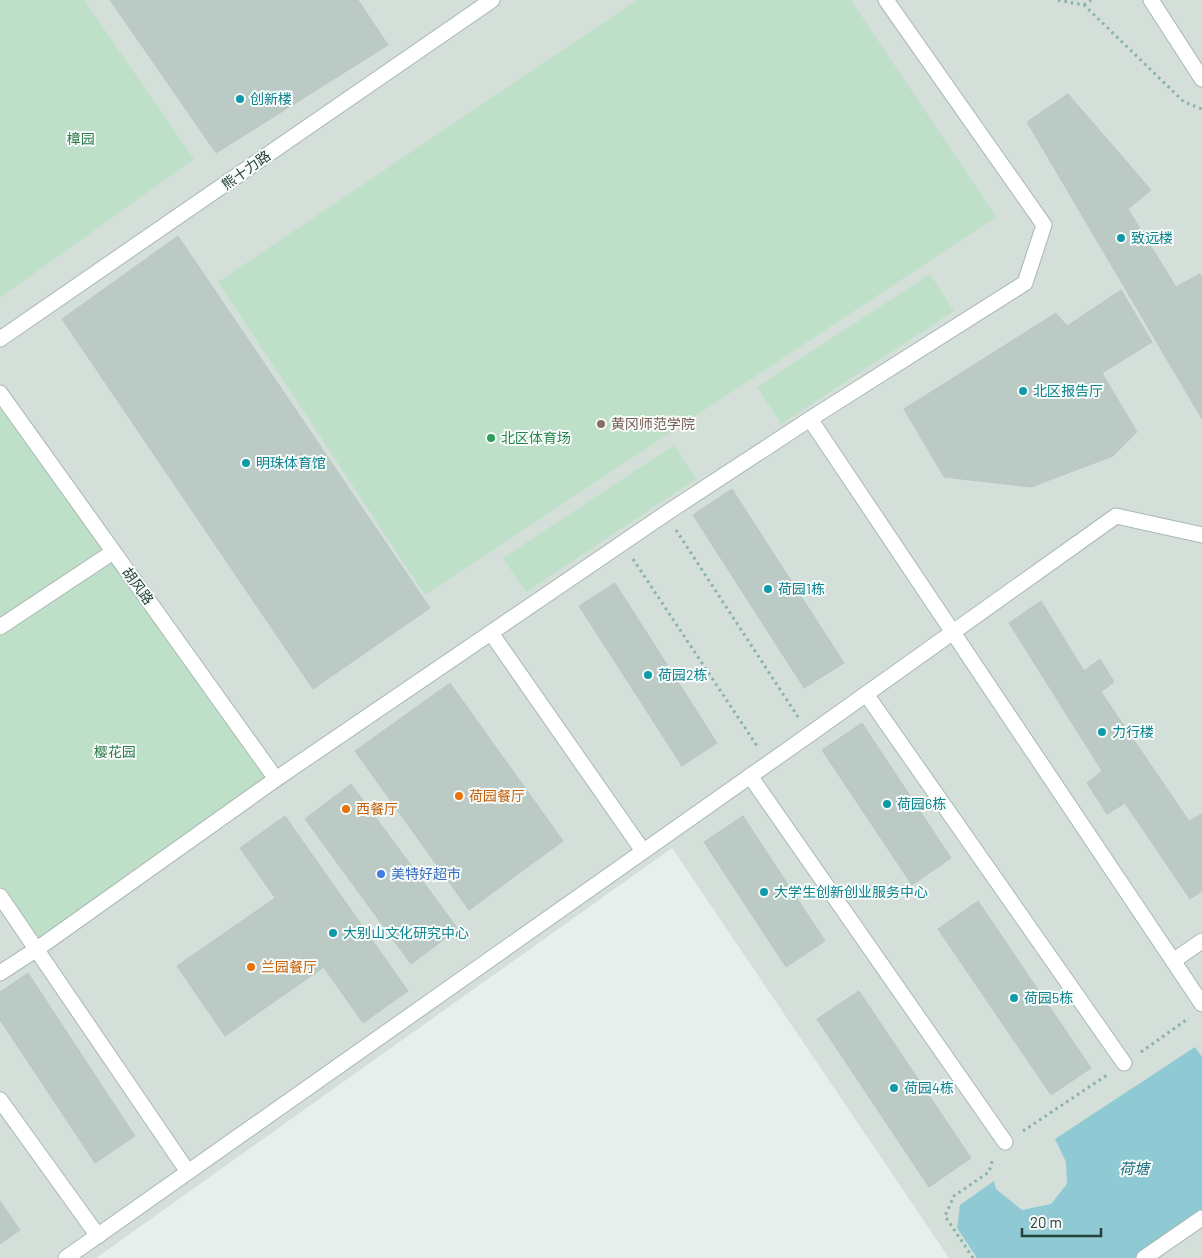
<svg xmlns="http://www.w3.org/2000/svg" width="1202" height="1258" font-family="Barlow,'Noto Sans SC',sans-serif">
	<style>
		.built { fill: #d4dfda }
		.green { fill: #bfe0c8 }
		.water { fill: #8ec9d4 }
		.building { fill: #bbcac4; stroke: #b8c9c2 }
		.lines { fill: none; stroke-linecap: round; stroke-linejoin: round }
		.minor-casing { stroke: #a8b8b2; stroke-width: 17 }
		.path { stroke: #86b3a5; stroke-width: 3; stroke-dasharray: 2.5 4; stroke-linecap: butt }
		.minor { stroke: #fff; stroke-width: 15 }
		.culture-dot { fill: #0f9aa8; stroke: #f7fbf9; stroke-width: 2 }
		.education-dot { fill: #8d6e63; stroke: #f7fbf9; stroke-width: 2 }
		.leisure-dot { fill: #2e9e5b; stroke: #f7fbf9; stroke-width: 2 }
		.food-dot { fill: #e8710a; stroke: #f7fbf9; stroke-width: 2 }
		.shop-dot { fill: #3f7fe0; stroke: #f7fbf9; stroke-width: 2 }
		.labels { text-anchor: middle; stroke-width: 4; stroke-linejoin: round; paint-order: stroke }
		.culture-label { font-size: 14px; fill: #0d838f; stroke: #f7fbf9; text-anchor: start }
		.park-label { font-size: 14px; fill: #2d7a4b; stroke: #f7fbf9 }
		.street-label { font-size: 14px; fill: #24423a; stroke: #f7fbf9 }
		.education-label { font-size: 14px; fill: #785e54; stroke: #f7fbf9; text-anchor: start }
		.leisure-label { font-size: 14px; fill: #27864d; stroke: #f7fbf9; text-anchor: start }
		.food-label { font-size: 14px; fill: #c56008; stroke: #f7fbf9; text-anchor: start }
		.shop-label { font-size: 14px; fill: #366cbe; stroke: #f7fbf9; text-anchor: start }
		.water-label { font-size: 15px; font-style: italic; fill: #1c6f80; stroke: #f7fbf9 }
	</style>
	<rect width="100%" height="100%" fill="#e6efeb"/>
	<path class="built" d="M 0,0 L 1202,0 L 1202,1258 L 949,1258 L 672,848 L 96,1258 L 0,1258 Z"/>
	<g class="green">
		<path d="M 0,0 L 84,0 L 194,159 L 0,298 Z"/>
		<path d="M 637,0 L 851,0 L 996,217 L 425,595 L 218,282 Z"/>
		<path d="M 930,274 L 954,311 L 781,424 L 757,387 Z"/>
		<path d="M 0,393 L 276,779 L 37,949 L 0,896 Z"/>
		<path d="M 674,445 L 696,479 L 526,592 L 503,558 Z"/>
	</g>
	<path class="water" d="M 1195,1047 L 1202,1057 L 1202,1217 L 1139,1258 L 977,1258 L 957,1228 L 960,1205 L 994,1181 L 996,1189 L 1022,1210 L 1051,1204 L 1067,1184 L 1066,1162 L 1055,1139 Z"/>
	<g class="building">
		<path d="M 110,0 L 358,0 L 388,45 L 216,153 Z"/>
		<path d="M 1068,94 L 1151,190 L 1128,209 L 1176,287 L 1200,274 L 1202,278 L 1202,419 L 1027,122 Z"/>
		<path d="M 178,236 L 430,608 L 313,689 L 62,319 Z"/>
		<path d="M 1121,290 L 1152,342 L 1102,373 L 1137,432 L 1113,456 L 1031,487 L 944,477 L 904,409 L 1056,313 L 1067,326 Z"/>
		<path d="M 732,489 L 844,663 L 804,688 L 693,515 Z"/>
		<path d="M 615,583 L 717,743 L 682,766 L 579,606 Z"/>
		<path d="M 1041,601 L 1084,671 L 1100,659 L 1114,682 L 1101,692 L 1189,821 L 1202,814 L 1202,891 L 1190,899 L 1125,803 L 1107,814 L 1087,783 L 1102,771 L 1009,623 Z"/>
		<path d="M 450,683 L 563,841 L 469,910 L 355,751 Z"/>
		<path d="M 862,723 L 951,858 L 912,885 L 822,750 Z"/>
		<path d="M 351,784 L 458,929 L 411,964 L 305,819 Z"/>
		<path d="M 285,816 L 408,991 L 363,1023 L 240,848 Z"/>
		<path d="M 743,816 L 825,941 L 786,967 L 704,842 Z"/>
		<path d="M 275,898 L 324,967 L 225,1036 L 177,966 Z"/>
		<path d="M 978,901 L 1091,1068 L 1051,1095 L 938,929 Z"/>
		<path d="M 28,973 L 135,1136 L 95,1163 L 0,1020 L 0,992 Z"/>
		<path d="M 859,991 L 971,1158 L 929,1187 L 817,1019 Z"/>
		<path d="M 0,1201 L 20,1230 L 0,1244 Z"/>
	</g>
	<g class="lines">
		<defs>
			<g id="minor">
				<path d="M 1151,0 L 1202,79"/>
				<path d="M 0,339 L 492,0"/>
				<path d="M 0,393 L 276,779"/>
				<path d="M 810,419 L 1202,1004"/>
				<path d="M 0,627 L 113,552"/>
				<path d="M 491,633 L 643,851"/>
				<path d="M 866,694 L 1124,1063"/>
				<path d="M 750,776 L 1005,1142"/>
				<path d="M 0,896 L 188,1172"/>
				<path d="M 1173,961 L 1202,941"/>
				<path d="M 0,973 L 37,949 L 276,779 L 665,514 L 810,419 L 1025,283 L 1044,225 L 886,0"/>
				<path d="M 0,1100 L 98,1236"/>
				<path d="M 66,1258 L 810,734 L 1116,516 L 1202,535"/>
				<path d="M 1144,1258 L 1202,1218"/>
			</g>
		</defs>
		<use href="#minor" class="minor-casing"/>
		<g class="path">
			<path d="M 1058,0 L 1084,5 L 1184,102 L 1202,109"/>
			<path d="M 1084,5 L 1091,0"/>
			<path d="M 676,530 L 798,717"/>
			<path d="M 633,559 L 757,746"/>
			<path d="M 1141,1052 L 1189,1018"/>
			<path d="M 1023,1131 L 1107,1075"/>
			<path d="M 973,1258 L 945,1216 L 954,1196 L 989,1172 L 993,1158"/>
		</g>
		<use href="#minor" class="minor"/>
	</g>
	<g class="culture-dot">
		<circle cx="240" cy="99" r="5"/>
		<circle cx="1121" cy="238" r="5"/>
		<circle cx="1023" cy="391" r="5"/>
		<circle cx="246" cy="463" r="5"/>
		<circle cx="768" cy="589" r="5"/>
		<circle cx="648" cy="675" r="5"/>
		<circle cx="1102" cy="732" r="5"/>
		<circle cx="887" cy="804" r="5"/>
		<circle cx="764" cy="892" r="5"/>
		<circle cx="333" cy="933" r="5"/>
		<circle cx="1014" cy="998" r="5"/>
		<circle cx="894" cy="1088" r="5"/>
	</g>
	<circle class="education-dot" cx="601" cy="424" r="5"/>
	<circle class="leisure-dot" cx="491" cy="438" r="5"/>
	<g class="food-dot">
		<circle cx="459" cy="796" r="5"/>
		<circle cx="346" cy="809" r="5"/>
		<circle cx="251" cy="967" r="5"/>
	</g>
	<circle class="shop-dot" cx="381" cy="874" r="5"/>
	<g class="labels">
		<g class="culture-label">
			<text x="250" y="104">创新楼</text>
			<text x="1131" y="243">致远楼</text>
			<text x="1033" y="396">北区报告厅</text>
			<text x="256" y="468">明珠体育馆</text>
			<text x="778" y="594">荷园1栋</text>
			<text x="658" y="680">荷园2栋</text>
			<text x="1112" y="737">力行楼</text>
			<text x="897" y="809">荷园6栋</text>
			<text x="774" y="897">大学生创新创业服务中心</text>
			<text x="343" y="938">大别山文化研究中心</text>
			<text x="1024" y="1003">荷园5栋</text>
			<text x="904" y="1093">荷园4栋</text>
		</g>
		<g class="park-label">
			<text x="81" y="144">樟园</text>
			<text x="115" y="757">樱花园</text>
		</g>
		<g class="street-label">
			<text transform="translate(246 170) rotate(-35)" y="5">熊十力路</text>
			<text transform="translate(138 586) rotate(54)" y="5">胡风路</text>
		</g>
		<g class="education-label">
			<text x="611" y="429">黄冈师范学院</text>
		</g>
		<g class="leisure-label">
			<text x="501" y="443">北区体育场</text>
		</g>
		<g class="food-label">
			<text x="469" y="801">荷园餐厅</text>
			<text x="356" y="814">西餐厅</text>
			<text x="261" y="972">兰园餐厅</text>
		</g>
		<g class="shop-label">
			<text x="391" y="879">美特好超市</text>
		</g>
		<g class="water-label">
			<text x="1134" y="1174">荷塘</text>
		</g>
	</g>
	<path d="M1022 1228v8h79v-8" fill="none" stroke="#24423a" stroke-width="2.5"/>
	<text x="1030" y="1228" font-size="15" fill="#24423a" stroke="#f7fbf9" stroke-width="4" paint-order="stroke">20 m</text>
</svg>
